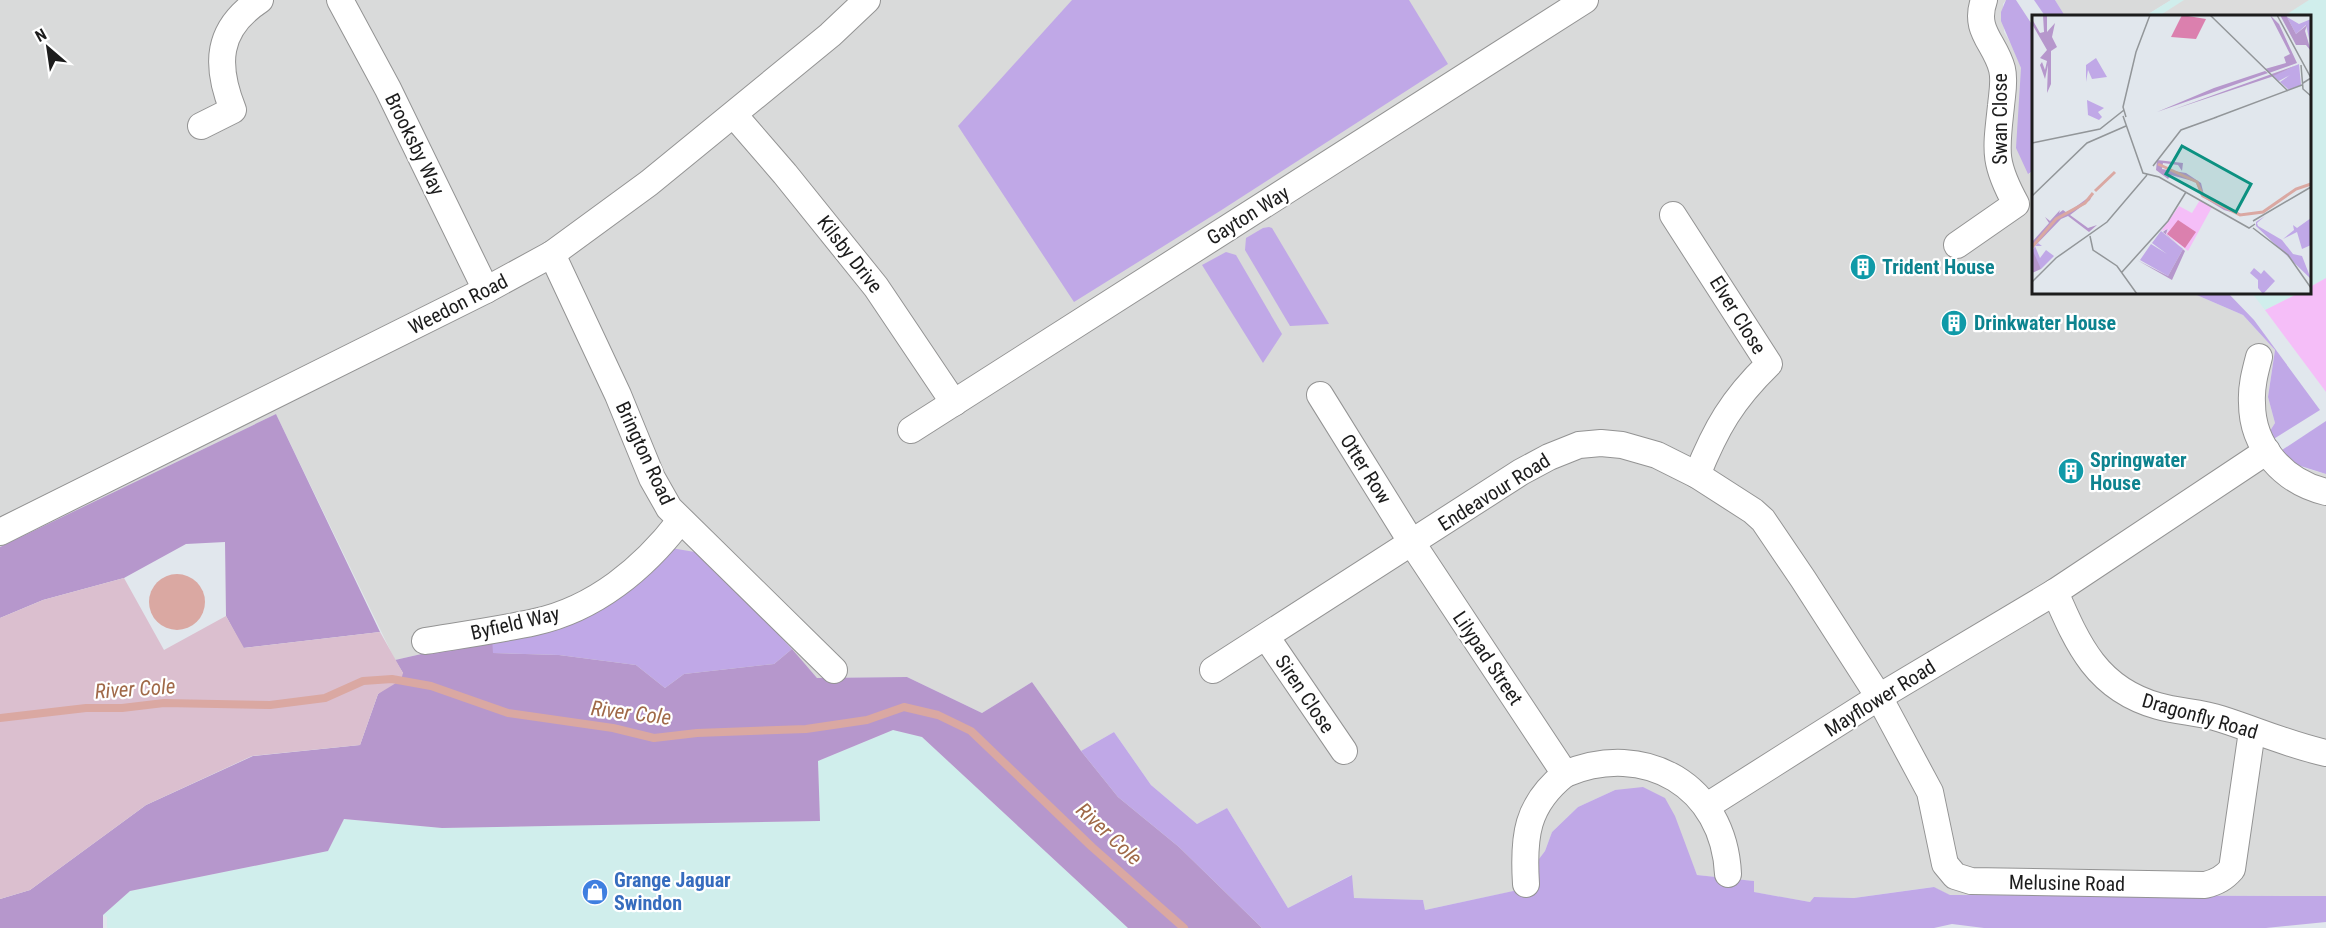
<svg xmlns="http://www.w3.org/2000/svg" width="2326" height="928" font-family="'Roboto Condensed',sans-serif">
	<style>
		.residential { fill: #d9dada }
		.commercial { fill: #d0eeec }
		.grass { fill: #c0a8e7 }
		.forest { fill: #b697cc }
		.wetland { fill: #dbbfcf }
		.park { fill: #f5bef8 }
		.parking { fill: #dcdcdc }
		.water { fill: #daa8a2 }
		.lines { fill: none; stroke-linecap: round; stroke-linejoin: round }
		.stream { stroke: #daa8a2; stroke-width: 8 }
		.street-casing { stroke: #939393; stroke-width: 28 }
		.street { stroke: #fff; stroke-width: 26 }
		.labels { text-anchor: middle; stroke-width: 4.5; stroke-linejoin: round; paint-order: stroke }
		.street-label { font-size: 20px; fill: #1c1c1c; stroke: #fff }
		.culture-label { font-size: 20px; font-weight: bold; fill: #0d838f; stroke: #fff; text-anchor: start }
		.shop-label { font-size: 20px; font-weight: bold; fill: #366cbe; stroke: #fff; text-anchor: start }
		.water-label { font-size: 21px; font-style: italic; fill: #a06948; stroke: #fff }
		.inset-river { fill: none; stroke: #daa8a2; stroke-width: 3 }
		.inset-road { fill: none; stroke: #929699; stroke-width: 1.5 }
		.view { fill: #0c9181; fill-opacity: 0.15; stroke: #0c9181; stroke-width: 3 }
		.inset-edge { fill: none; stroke: #1c1c1c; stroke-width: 3 }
	</style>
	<rect width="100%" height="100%" fill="#e1e7ed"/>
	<g class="residential">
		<path d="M 0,0 L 2006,0 L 2003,4 L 2004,32 L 2016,52 L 2021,68 L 2029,174 L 2033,171 L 2034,292 L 2192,293 L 2243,315 L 2275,350 L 2268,397 L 2275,423 L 2268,434 L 2279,452 L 2301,467 L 2326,474 L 2326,896 L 1949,895 L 1933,887 L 1854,898 L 1814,897 L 1810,902 L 1753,892 L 1754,881 L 1697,875 L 1688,853 L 1615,790 L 1578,807 L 1552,832 L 1545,851 L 1537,863 L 1538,886 L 1425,910 L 1423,900 L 1353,898 L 1351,875 L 1288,908 L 1227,808 L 1197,824 L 1151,785 L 1114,732 L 1081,751 L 1032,682 L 982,713 L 907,677 L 817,678 L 701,553 L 492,638 L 395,660 L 276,414 L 0,547 Z"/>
		<path d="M 2055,0 L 2171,0 L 2145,16 L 2065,16 Z"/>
	</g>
	<g class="commercial">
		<path d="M 2171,0 L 2326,0 L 2326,278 L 2310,287 L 2310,16 L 2145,16 Z"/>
		<path d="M 2252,293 L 2299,293 L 2265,310 Z"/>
		<path d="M 893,730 L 922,737 L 1128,928 L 107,928 L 107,917 L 103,915 L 130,891 L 328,851 L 344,819 L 442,828 L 820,821 L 818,761 Z"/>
	</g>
	<g class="grass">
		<path d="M 1072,0 L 1409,0 L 1448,64 L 1220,211 L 1074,302 L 958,126 Z"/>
		<path d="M 2006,0 L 2016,0 L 2033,26 L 2034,170 L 2028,174 L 2016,148 L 2021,68 L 2001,21 L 2001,12 Z"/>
		<path d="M 2034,0 L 2055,0 L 2065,16 L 2045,16 Z"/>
		<path d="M 1269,227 L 1272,228 L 1329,324 L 1290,326 L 1245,250 L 1246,238 L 1263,228 Z"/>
		<path d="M 1226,252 L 1236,255 L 1282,334 L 1263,363 L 1202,265 Z"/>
		<path d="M 2192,293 L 2228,293 L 2254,320 L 2320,410 L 2272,440 L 2268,434 L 2275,423 L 2268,397 L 2275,350 L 2243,315 Z"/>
		<path d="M 2326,421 L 2326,474 L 2291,463 L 2279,452 Z"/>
		<path d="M 671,548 L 701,553 L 792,649 L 774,664 L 684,674 L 665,688 L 636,665 L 559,655 L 492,653 L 492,638 Z"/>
		<path d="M 1114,732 L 1151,785 L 1197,824 L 1227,808 L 1288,908 L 1352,875 L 1354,898 L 1423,900 L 1425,910 L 1537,886 L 1536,863 L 1545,851 L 1552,832 L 1578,807 L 1615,790 L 1643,787 L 1665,798 L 1675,816 L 1697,875 L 1754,881 L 1754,892 L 1810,902 L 1814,897 L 1854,898 L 1934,887 L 1950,895 L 2326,896 L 2326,922 L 2266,928 L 1984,928 L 1952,924 L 1934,928 L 1262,928 L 1179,847 L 1118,797 L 1081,751 Z"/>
	</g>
	<g class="forest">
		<path d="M 276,414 L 380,632 L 243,648 L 226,616 L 225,542 L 186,544 L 124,578 L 43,600 L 0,618 L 0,547 Z"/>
		<path d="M 492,638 L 493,653 L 559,655 L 636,665 L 665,688 L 684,674 L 774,664 L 792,649 L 817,678 L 907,677 L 982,713 L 1032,682 L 1081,751 L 1118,797 L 1179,847 L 1262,928 L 1128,928 L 922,737 L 893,730 L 818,761 L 820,821 L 442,828 L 344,819 L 328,851 L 130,891 L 103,915 L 103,928 L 0,928 L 0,899 L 30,890 L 146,805 L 253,756 L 360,745 L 378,694 L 403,673 L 395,660 Z"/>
	</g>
	<path class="wetland" d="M 124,578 L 164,650 L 226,616 L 244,648 L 380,632 L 403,673 L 401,680 L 378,694 L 360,745 L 252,756 L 146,805 L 30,890 L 0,899 L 0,618 L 43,600 Z"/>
	<path class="park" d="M 2326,278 L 2326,392 L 2265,310 L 2299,293 L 2310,292 L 2310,287 Z"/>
	<path class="parking" d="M 2184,0 L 2309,0 L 2284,16 L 2159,16 Z"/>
	<circle class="water" cx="177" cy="602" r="28"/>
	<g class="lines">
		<path class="stream" d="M 0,718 L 86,708 L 122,708 L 164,703 L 270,705 L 325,698 L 363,681 L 392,679 L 431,686 L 508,713 L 613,728 L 654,738 L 697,733 L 806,729 L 867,720 L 904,707 L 938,715 L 971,731 L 1092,847 L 1184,928"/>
		<defs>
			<g id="street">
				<path d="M 340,0 L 388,89 L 486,290"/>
				<path d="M 734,115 L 785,174 L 876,287 L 954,403"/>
				<path d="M 201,126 L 233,110 C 215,65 216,29 260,0"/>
				<path d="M 1673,215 L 1769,364 C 1732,400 1716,428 1697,475"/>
				<path d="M 1957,245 L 2016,204 C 1993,162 1996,151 2001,106 C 2002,94 2005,81 2002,69 C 1995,42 1973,31 1984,0"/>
				<path d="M 552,254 L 618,395 L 652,478 L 669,508 L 834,670"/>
				<path d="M 2259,357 C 2255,372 2251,387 2252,403 C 2252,447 2284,482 2326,492"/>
				<path d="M 1320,395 L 1412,543 L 1565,774 C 1645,740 1724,786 1728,874"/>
				<path d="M 911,430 L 1585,0"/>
				<path d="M 0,532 L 486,290 L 552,254 L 649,183 L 830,35 L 867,0"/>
				<path d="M 2055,592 C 2078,645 2097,689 2158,706 C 2179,712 2200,712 2221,719 C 2256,730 2289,745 2326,753"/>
				<path d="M 1267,638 L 1344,751"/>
				<path d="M 425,641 C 462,635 499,630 535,622 C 595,609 644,568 680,521"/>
				<path d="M 1213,670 L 1521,472 L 1549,457 L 1579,445 L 1601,443 L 1622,445 L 1657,455 L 1697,475 L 1753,511 L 1763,520 L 1803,579 L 1879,697 L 1930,792 L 1945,864 L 1955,876 L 1971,881 L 2205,885 C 2217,882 2224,878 2232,869 L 2252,731"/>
				<path d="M 1707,806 L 1879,697 L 2055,592 L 2267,451"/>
				<path d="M 1526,884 C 1523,837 1526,805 1565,774"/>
			</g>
		</defs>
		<use href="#street" class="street-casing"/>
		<use href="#street" class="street"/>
	</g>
	<defs>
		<symbol id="building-disc" viewBox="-11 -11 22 22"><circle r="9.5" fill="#0f9aa8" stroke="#fff"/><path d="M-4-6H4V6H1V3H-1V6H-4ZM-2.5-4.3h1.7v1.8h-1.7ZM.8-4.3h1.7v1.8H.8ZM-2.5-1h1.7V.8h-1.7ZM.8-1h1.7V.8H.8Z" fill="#fff"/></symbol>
		<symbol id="shop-disc" viewBox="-11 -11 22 22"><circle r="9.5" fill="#3f7fe0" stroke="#fff"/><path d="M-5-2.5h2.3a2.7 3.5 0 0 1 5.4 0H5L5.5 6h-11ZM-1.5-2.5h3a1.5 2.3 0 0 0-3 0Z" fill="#fff"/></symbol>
	</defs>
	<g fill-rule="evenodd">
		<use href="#building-disc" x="1848" y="252" width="30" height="30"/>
		<use href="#building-disc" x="1939" y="308" width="30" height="30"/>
		<use href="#building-disc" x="2056" y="456" width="30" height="30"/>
		<use href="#shop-disc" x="580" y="877" width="30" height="30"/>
	</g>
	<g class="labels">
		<g class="street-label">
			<text transform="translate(2000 119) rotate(-90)" y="7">Swan Close</text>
			<text transform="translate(415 144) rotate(64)" y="7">Brooksby Way</text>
			<text transform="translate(1248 215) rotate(-32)" y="7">Gayton Way</text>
			<text transform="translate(850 254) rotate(52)" y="7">Kilsby Drive</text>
			<text transform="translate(458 304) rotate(-27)" y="7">Weedon Road</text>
			<text transform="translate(1738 315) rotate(58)" y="7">Elver Close</text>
			<text transform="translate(645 453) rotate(65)" y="7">Brington Road</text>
			<text transform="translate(1366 469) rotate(58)" y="7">Otter Row</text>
			<text transform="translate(1494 492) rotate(-32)" y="7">Endeavour Road</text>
			<text transform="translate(515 623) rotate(-13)" y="7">Byfield Way</text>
			<text transform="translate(1488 658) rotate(56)" y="7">Lilypad Street</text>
			<text transform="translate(1305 694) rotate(56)" y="7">Siren Close</text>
			<text transform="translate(1880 698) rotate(-32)" y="7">Mayflower Road</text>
			<text transform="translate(2200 716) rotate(16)" y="7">Dragonfly Road</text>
			<text transform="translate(2067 883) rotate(1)" y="7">Melusine Road</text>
		</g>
		<g class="culture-label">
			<text x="1882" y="274">Trident House</text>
			<text x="1974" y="330">Drinkwater House</text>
			<text x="2090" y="467">Springwater<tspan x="2090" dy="23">House</tspan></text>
		</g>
		<g class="shop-label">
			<text x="614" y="887">Grange Jaguar<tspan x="614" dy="23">Swindon</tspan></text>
		</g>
		<g class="water-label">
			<text transform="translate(135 689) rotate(-4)" y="7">River Cole</text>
			<text transform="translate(631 713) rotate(7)" y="7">River Cole</text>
			<text transform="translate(1109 834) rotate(43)" y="7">River Cole</text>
		</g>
	</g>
	<g transform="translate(2032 15)">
		<rect width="279" height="279" fill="#e1e7ed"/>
		<path d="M 255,2 L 267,9 L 279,4 L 279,32 L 274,10 L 264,19 ZM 64,43 L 75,62 L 60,64 L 56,55 L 54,67 L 54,50 ZM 267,49 L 269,70 L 257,75 L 248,67 L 258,60 L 247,66 L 240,61 ZM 55,85 L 72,93 L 66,97 L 70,102 L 67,105 L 56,100 ZM 233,201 L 225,208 L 226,211 L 250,225 L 261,239 L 270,241 L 279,264 L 224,211 L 224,207 ZM 279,203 L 279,230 L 270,234 L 265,217 L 251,224 L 262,215 L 261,210 L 265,213 ZM 129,216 L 151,234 L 136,261 L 108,245 L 119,229 L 135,239 L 120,228 ZM 6,228 L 10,231 L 3,231 L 8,243 L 14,235 L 22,241 L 9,254 L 0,239 L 1,234 ZM 222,253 L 229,259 L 232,255 L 243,266 L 231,279 L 226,273 L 226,265 L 218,258 Z" fill="#c0a8e7"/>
		<path d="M 11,0 L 15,0 L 15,17 L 23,8 L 20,22 L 25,32 L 19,36 L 19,69 L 15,78 L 16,50 L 13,64 L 8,50 L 10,47 L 13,55 L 15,46 L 8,43 L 15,35 L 0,9 L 0,4 L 8,18 L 12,17 ZM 238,0 L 247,9 L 265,48 L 237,58 L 233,54 L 254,48 L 252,42 L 258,39 ZM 248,0 L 254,0 L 264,19 L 275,10 L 273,16 L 279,36 L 274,30 L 264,30 ZM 265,50 L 239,62 L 140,95 L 237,60 ZM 233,56 L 236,58 L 125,97 L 182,73 ZM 125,145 L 151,148 L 150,156 L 146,150 L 131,148 L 130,154 L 154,158 L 169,168 L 172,180 L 213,201 L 192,195 L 169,181 L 164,167 L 139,160 L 136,164 L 124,155 ZM 60,180 L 58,185 L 38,200 L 56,213 L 65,210 L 57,217 L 36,201 L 29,204 L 0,234 L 9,254 L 0,258 L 0,227 L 17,208 L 13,202 L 18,206 L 28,195 L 27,198 L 31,195 L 35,198 ZM 136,213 L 134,219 L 153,236 L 140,265 L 105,245 L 136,261 L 151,234 L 131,217 Z" fill="#b697cc"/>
		<path d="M 168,185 L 180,192 L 156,236 L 134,219 L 137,214 L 129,216 L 147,191 L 160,198 Z" fill="#f5bef8"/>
		<path d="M 150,0 L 174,4 L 164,24 L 139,22 ZM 146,205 L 164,217 L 153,233 L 135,219 Z" fill="#db80ae"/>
		<path class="inset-river" d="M 126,149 L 165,167 L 171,181 L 208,200 L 231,197 L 264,174 L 279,169M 63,176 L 83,157M 0,232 L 24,204 L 53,188 L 61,178"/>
		<path class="inset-road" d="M 178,0 L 256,76M 245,0 L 279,63 L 271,68M 269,50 L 271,74 L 279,81M 91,101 L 111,158 L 127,162 L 217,213 L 223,209M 94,102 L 91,92 L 104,37 L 118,0M 182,103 L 270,70M 0,128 L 68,114 L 92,95M 121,151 L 149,115 L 185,102M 0,181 L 55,128 L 94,111M 221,206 L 279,172M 221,213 L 256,240 L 279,273M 58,221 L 61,235 L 85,251 L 105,279M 90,257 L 136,206 L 154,177M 0,267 L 24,243 L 75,207 L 115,160"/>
		<path class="view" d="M 150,131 L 219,169 L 204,197 L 134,159 Z"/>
		<rect width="279" height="279" class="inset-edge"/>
	</g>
	<g transform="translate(48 48) rotate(331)" stroke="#ffffff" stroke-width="4.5" paint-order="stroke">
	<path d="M0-4.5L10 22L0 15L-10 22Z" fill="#1c1c1c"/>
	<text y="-9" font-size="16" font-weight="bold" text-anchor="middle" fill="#1c1c1c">N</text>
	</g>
</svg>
